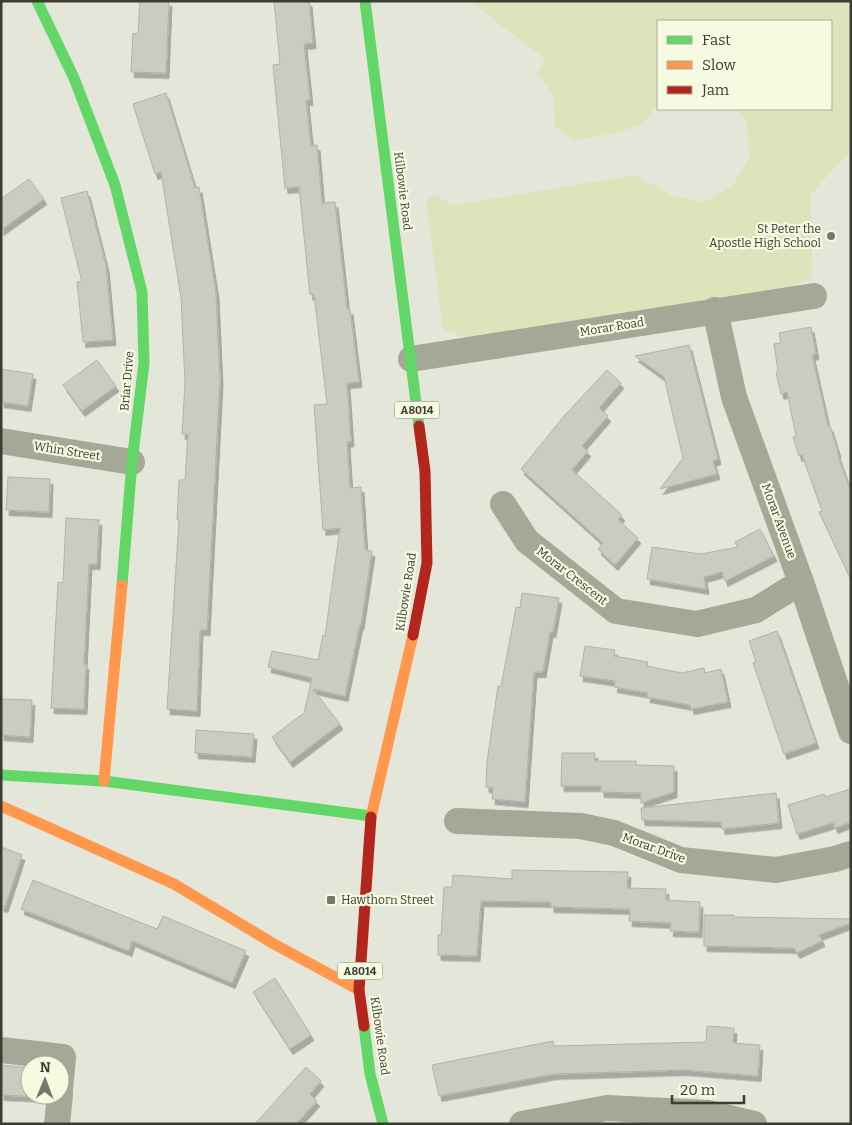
<svg xmlns="http://www.w3.org/2000/svg" width="852" height="1125" font-family="Bitter,serif">
	<style>
		.green { fill: #dce4bc }
		.building { fill: #caccc2; stroke: #b1b3a9; filter: url(#shadow) }
		.lines { fill: none; stroke-linecap: round; stroke-linejoin: round }
		.street { stroke: #a5a897; stroke-width: 26 }
		.fast { stroke: #63d668; stroke-width: 11 }
		.slow { stroke: #ff974d; stroke-width: 11 }
		.jam { stroke: #b3261e; stroke-width: 11 }
		.poi-dot { fill: #76786d; stroke: #f5fae1; stroke-width: 2 }
		.labels { text-anchor: middle; stroke-width: 4.5; stroke-linejoin: round; paint-order: stroke }
		.shield { fill: #f5fae1; stroke: #737667; stroke-width: 1 }
		.shield-label { font-size: 11px; font-weight: bold; fill: #3b3d33 }
		.street-label { font-size: 12px; fill: #3b3d33; stroke: #f5fae1 }
		.poi-label { font-size: 12px; fill: #3b3d33; stroke: #f5fae1; text-anchor: end }
	</style>
	<defs>
		<filter id="shadow"><feDropShadow dx="3" dy="5.5" stdDeviation="0" flood-color="#0004"/></filter>
	</defs>
	<rect width="100%" height="100%" fill="#e4e6da"/>
	<path class="green" d="M 477,1 L 851,1 L 851,150 L 811,194 L 812,278 L 783,290 L 467,338 L 443,329 L 426,201 L 434,194 L 453,205 L 636,175 L 671,195 L 704,202 L 733,185 L 749,158 L 747,121 L 734,109 L 831,109 L 831,21 L 658,21 L 658,105 L 643,124 L 616,133 L 574,140 L 555,127 L 554,97 L 537,73 L 545,59 L 474,4 Z"/>
	<g class="building">
		<path d="M 140,1 L 169,1 L 166,73 L 131,72 L 133,33 L 138,34 Z"/>
		<path d="M 274,1 L 309,1 L 313,43 L 304,44 L 310,100 L 306,100 L 311,146 L 317,145 L 322,203 L 335,202 L 347,309 L 350,309 L 359,382 L 347,383 L 351,441 L 347,442 L 350,488 L 361,487 L 365,550 L 372,551 L 361,624 L 360,624 L 345,696 L 313,689 L 340,724 L 290,762 L 272,737 L 304,713 L 312,678 L 268,667 L 272,651 L 318,660 L 323,635 L 325,636 L 340,528 L 323,530 L 314,405 L 327,404 L 314,294 L 310,295 L 299,187 L 285,188 L 273,65 L 280,64 Z"/>
		<path d="M 166,93 L 195,188 L 199,187 L 216,293 L 220,380 L 207,630 L 200,630 L 197,711 L 167,709 L 179,520 L 177,520 L 179,480 L 185,480 L 188,434 L 182,434 L 185,383 L 181,298 L 161,172 L 155,174 L 133,104 Z"/>
		<path d="M 29,179 L 44,199 L 1,230 L 1,199 Z"/>
		<path d="M 87,191 L 106,266 L 113,340 L 83,342 L 77,282 L 82,282 L 61,198 Z"/>
		<path d="M 811,327 L 816,354 L 812,355 L 828,426 L 830,426 L 838,452 L 837,453 L 851,492 L 851,580 L 819,512 L 822,511 L 802,455 L 799,456 L 793,437 L 796,436 L 787,392 L 781,394 L 776,372 L 778,371 L 774,344 L 781,343 L 779,333 Z"/>
		<path d="M 689,345 L 718,459 L 713,461 L 717,474 L 660,489 L 683,458 L 664,377 L 635,356 Z"/>
		<path d="M 97,360 L 116,386 L 82,411 L 63,385 Z"/>
		<path d="M 1,369 L 33,374 L 28,406 L 1,402 Z"/>
		<path d="M 607,370 L 621,383 L 599,408 L 608,416 L 582,446 L 588,451 L 572,470 L 622,515 L 618,520 L 638,538 L 615,565 L 598,549 L 603,543 L 521,469 L 565,415 Z"/>
		<path d="M 8,477 L 50,479 L 49,512 L 6,510 Z"/>
		<path d="M 66,518 L 99,520 L 97,564 L 89,564 L 84,664 L 86,664 L 84,709 L 51,708 L 58,582 L 63,583 Z"/>
		<path d="M 760,529 L 774,556 L 725,581 L 722,572 L 704,577 L 706,589 L 647,579 L 652,547 L 701,554 L 738,547 L 735,542 Z"/>
		<path d="M 522,593 L 559,598 L 553,632 L 550,632 L 543,672 L 534,672 L 525,802 L 492,799 L 493,788 L 486,787 L 487,762 L 498,686 L 501,687 L 516,607 L 520,608 Z"/>
		<path d="M 777,631 L 816,743 L 784,754 L 753,663 L 756,662 L 749,641 Z"/>
		<path d="M 585,646 L 615,650 L 614,656 L 648,662 L 647,666 L 682,673 L 704,668 L 705,673 L 721,669 L 728,702 L 691,709 L 690,705 L 647,697 L 648,693 L 614,687 L 615,681 L 580,676 Z"/>
		<path d="M 1,699 L 32,700 L 30,737 L 1,735 Z"/>
		<path d="M 196,730 L 254,734 L 252,757 L 195,753 Z"/>
		<path d="M 562,753 L 595,753 L 595,761 L 636,761 L 636,765 L 674,766 L 674,792 L 641,803 L 641,793 L 601,792 L 601,786 L 561,786 Z"/>
		<path d="M 851,789 L 851,822 L 835,828 L 833,823 L 797,834 L 788,805 L 824,794 L 825,797 Z"/>
		<path d="M 776,793 L 779,823 L 722,829 L 721,822 L 642,820 L 641,808 Z"/>
		<path d="M 1,847 L 22,855 L 5,907 L 1,906 Z"/>
		<path d="M 512,870 L 628,872 L 627,888 L 666,889 L 666,900 L 700,902 L 699,932 L 670,931 L 671,923 L 629,921 L 630,909 L 551,907 L 551,902 L 481,901 L 477,956 L 438,955 L 438,935 L 441,935 L 444,887 L 452,887 L 453,875 L 512,879 Z"/>
		<path d="M 33,880 L 157,929 L 163,916 L 246,951 L 232,983 L 132,941 L 129,951 L 21,909 Z"/>
		<path d="M 704,915 L 734,915 L 734,917 L 851,919 L 851,923 L 819,935 L 822,941 L 797,953 L 794,948 L 704,946 Z"/>
		<path d="M 275,978 L 311,1035 L 290,1049 L 253,992 Z"/>
		<path d="M 707,1026 L 734,1028 L 733,1043 L 760,1045 L 758,1076 L 684,1070 L 554,1074 L 439,1096 L 432,1065 L 553,1041 L 554,1046 L 706,1042 Z"/>
		<path d="M 1,1065 L 30,1068 L 30,1095 L 45,1095 L 45,1097 L 1,1095 Z"/>
		<path d="M 306,1067 L 321,1081 L 310,1094 L 317,1101 L 296,1124 L 255,1124 Z"/>
	</g>
	<g class="lines">
		<g class="street">
			<path d="M 715,310 L 734,397 L 801,582 L 851,731"/>
			<path d="M 411,359 L 814,296"/>
			<path d="M 1,441 L 132,462"/>
			<path d="M 503,504 L 527,541 L 616,611 L 697,624 L 756,610 L 801,582"/>
			<path d="M 457,821 L 581,826 L 614,833 L 681,860 L 776,870 L 835,859 L 851,854"/>
			<path d="M 1,1050 L 63,1057 L 60,1090"/>
			<path d="M 57,1124 L 60,1095"/>
			<path d="M 522,1124 L 607,1108 L 708,1113 L 754,1124"/>
		</g>
		<g class="fast">
			<path d="M 37,1 L 74,78 L 115,185 L 142,292 L 144,363 L 132,462 L 122,585"/>
			<path d="M 365,1 L 419,426"/>
			<path d="M 1,775 L 104,781 L 371,816"/>
			<path d="M 364,1026 L 370,1074 L 383,1124"/>
		</g>
		<g class="slow">
			<path d="M 104,781 L 122,585"/>
			<path d="M 1,806 L 174,884 L 274,944 L 359,990"/>
			<path d="M 371,817 L 413,635"/>
		</g>
		<g class="jam">
			<path d="M 413,635 L 427,563 L 425,471 L 419,426"/>
			<path d="M 364,1026 L 359,990 L 371,817"/>
		</g>
	</g>
	<g class="poi-dot">
		<circle cx="831" cy="236" r="5"/>
		<rect x="326" y="895" width="10" height="10" rx="2.5"/>
	</g>
	<g class="labels">
		<g class="shield">
			<rect x="394.5" y="401.5" width="45" height="17" rx="4"/>
			<rect x="337.5" y="962.5" width="45" height="17" rx="4"/>
		</g>
		<g class="shield-label">
			<text x="417" y="414">A8014</text>
			<text x="360" y="975">A8014</text>
		</g>
		<g class="street-label">
			<text transform="translate(403 191) rotate(83)" y="4">Kilbowie Road</text>
			<text transform="translate(612 327) rotate(-9)" y="4">Morar Road</text>
			<text transform="translate(127 381) rotate(-85)" y="4">Briar Drive</text>
			<text transform="translate(67 451) rotate(9)" y="4">Whin Street</text>
			<text transform="translate(779 521) rotate(70)" y="4">Morar Avenue</text>
			<text transform="translate(572 576) rotate(38)" y="4">Morar Crescent</text>
			<text transform="translate(406 592) rotate(-81)" y="4">Kilbowie Road</text>
			<text transform="translate(654 848) rotate(20)" y="4">Morar Drive</text>
			<text transform="translate(380 1036) rotate(82)" y="4">Kilbowie Road</text>
		</g>
		<g class="poi-label">
			<text x="821" y="233">St Peter the<tspan x="821" dy="14">Apostle High School</tspan></text>
			<text x="341" y="904" text-anchor="start">Hawthorn Street</text>
		</g>
	</g>
	<rect width="852" height="1125" fill="none" stroke="#3b3d33" stroke-width="5"/>
	<rect x="657" y="20" width="175" height="90" fill="#f5fae1" stroke="#abae9b"/>
	<rect x="667" y="36" width="25" height="8" fill="#63d668" stroke="#abae9b"/>
	<text x="702" y="45" font-size="15" fill="#3b3d33">Fast</text>
	<rect x="667" y="61" width="25" height="8" fill="#ff974d" stroke="#abae9b"/>
	<text x="702" y="70" font-size="15" fill="#3b3d33">Slow</text>
	<rect x="667" y="86" width="25" height="8" fill="#b3261e" stroke="#abae9b"/>
	<text x="702" y="95" font-size="15" fill="#3b3d33">Jam</text>
	<g transform="translate(45 1080) rotate(1)"><circle r="24" fill="#f5fae1" stroke="#abae9b"/>
	<path d="M0-4L9 19L0 12L-9 19Z" fill="#76786d"/>
	<text y="-8" font-size="14" font-weight="bold" text-anchor="middle" fill="#3b3d33">N</text>
	</g>
	<path d="M672 1095v8h72v-8" fill="none" stroke="#3b3d33" stroke-width="2.5"/>
	<text x="680" y="1095" font-size="15" fill="#3b3d33" stroke="#f5fae1" stroke-width="4" paint-order="stroke">20 m</text>
</svg>
